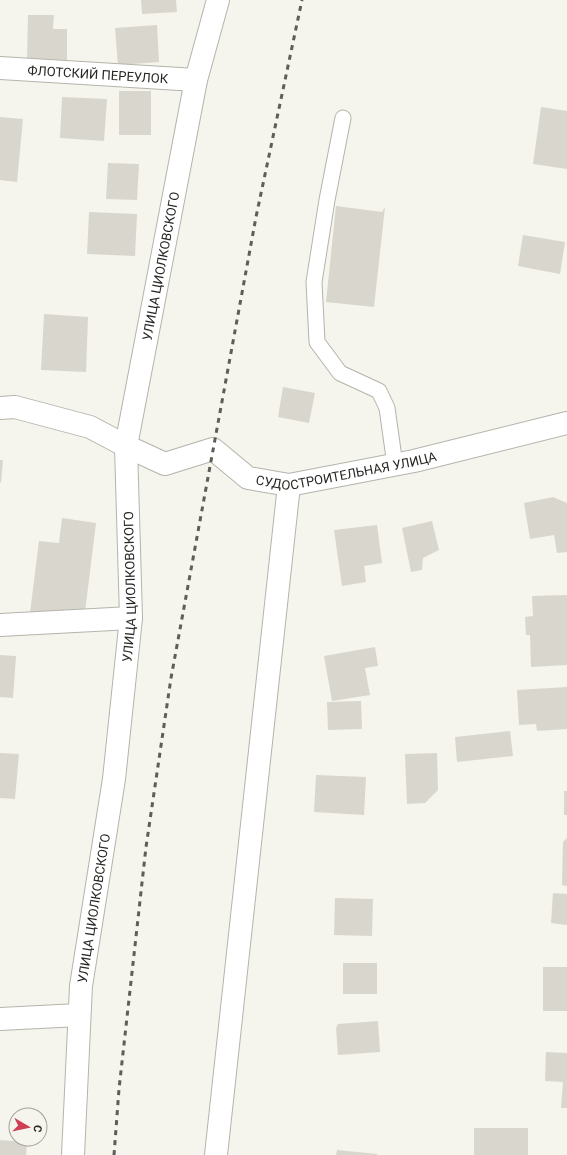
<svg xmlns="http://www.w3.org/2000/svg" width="567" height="1155" font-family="Roboto,sans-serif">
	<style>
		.building { fill: #d9d6ce }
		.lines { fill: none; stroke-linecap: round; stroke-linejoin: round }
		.lane-casing { stroke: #b4b4ac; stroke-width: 17 }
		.street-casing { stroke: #b4b4ac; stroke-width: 24 }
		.lane { stroke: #fff; stroke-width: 15 }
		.street { stroke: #fff; stroke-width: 22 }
		.rail { stroke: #5d5d59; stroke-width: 3; stroke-dasharray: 5 5; stroke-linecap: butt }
		.labels { text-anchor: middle; stroke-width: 3.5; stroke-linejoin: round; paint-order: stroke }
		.street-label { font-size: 13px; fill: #272724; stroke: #f5f5ed }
	</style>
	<rect width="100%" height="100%" fill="#f5f5ed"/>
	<g class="building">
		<path d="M 141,0 L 176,0 L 177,12 L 142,14 Z"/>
		<path d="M 28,15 L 54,15 L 53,29 L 67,29 L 67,60 L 27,59 Z"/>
		<path d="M 157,25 L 159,62 L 118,65 L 115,28 Z"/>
		<rect x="119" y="91" width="32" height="44"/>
		<path d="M 62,97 L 107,99 L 104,141 L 60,138 Z"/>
		<path d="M 541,107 L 567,111 L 567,169 L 533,164 Z"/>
		<path d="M 0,117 L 23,119 L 17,182 L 0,180 Z"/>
		<path d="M 108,163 L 139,164 L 137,200 L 106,199 Z"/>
		<path d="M 336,206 L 382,212 L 385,207 L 374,307 L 326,302 Z"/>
		<path d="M 89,212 L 137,214 L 135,256 L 87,254 Z"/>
		<path d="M 523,235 L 565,242 L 560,274 L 518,266 Z"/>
		<path d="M 44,314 L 88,317 L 86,372 L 41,370 Z"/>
		<path d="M 283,387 L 315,393 L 309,423 L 278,417 Z"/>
		<path d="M 0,460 L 3,460 L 1,483 L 0,482 Z"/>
		<path d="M 553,497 L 567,503 L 567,552 L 557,553 L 554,535 L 530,539 L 524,503 Z"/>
		<path d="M 62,518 L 96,523 L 84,620 L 30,613 L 39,541 L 59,543 Z"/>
		<path d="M 432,521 L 439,550 L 423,558 L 422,570 L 411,572 L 402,528 Z"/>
		<path d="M 377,525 L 382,563 L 364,566 L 366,582 L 342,586 L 334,530 Z"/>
		<path d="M 567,595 L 567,665 L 531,667 L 530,635 L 526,635 L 525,617 L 533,616 L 532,596 Z"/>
		<path d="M 375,647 L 378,666 L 365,668 L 370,695 L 332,701 L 324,656 Z"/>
		<path d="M 0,655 L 16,656 L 13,698 L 0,697 Z"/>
		<path d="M 567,687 L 567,729 L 537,731 L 536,724 L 519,725 L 517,690 Z"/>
		<path d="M 361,701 L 362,729 L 328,730 L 327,702 Z"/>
		<path d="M 510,731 L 513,756 L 457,762 L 455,737 Z"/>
		<path d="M 0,753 L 19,754 L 15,799 L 0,798 Z"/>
		<path d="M 437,753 L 438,790 L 425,803 L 407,804 L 405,754 Z"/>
		<path d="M 316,775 L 366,777 L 364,815 L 314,812 Z"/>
		<rect x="564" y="791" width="3" height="24"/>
		<path d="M 567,838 L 567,886 L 562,885 L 563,842 Z"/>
		<path d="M 553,893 L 567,894 L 567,925 L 551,923 Z"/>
		<path d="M 335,898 L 373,899 L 372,936 L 334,935 Z"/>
		<rect x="343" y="963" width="34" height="31"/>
		<rect x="543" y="967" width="24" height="44"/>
		<path d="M 378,1021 L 380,1052 L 338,1055 L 336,1028 L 338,1024 Z"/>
		<path d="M 546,1052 L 567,1053 L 567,1108 L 561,1108 L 563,1082 L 545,1081 Z"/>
		<rect x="474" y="1128" width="54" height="27"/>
		<path d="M 0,1140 L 27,1142 L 26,1155 L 0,1155 Z"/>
		<path d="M 337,1150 L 377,1154 L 377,1155 L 336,1155 Z"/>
	</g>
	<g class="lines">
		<defs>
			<path id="lane" d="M 343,118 L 327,200 L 314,282 L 317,342 L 340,373 L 379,391 L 387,408 L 395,465"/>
			<g id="street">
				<path id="s1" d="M 0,68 L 196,80"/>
				<path id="s2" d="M 0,408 L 15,407 L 90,427 L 126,446 L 165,464 L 213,449 L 248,478 L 289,485 L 414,461 L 567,423"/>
				<path d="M 0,625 L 131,618"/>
				<path d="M 0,1019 L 79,1015"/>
				<path id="s3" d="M 73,1155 L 81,986 L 114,779 L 131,618 L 126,446 L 196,80 L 218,0"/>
				<path d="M 216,1155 L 289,485"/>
			</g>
		</defs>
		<use href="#lane" class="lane-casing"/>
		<use href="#street" class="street-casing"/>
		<use href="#lane" class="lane"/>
		<use href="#street" class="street"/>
		<path class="rail" d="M 114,1155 L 119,1089 L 146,847 L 171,678 L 256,217 L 302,0"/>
	</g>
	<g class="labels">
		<g class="street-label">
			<text dy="5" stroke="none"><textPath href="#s1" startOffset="98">ФЛОТСКИЙ ПЕРЕУЛОК</textPath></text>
			<text dy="5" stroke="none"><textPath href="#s3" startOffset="896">УЛИЦА ЦИОЛКОВСКОГО</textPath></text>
			<text dy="5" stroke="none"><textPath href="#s2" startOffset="372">СУДОСТРОИТЕЛЬНАЯ УЛИЦА</textPath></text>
			<text dy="5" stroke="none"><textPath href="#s3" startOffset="572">УЛИЦА ЦИОЛКОВСКОГО</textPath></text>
			<text dy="5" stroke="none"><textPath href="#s3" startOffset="248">УЛИЦА ЦИОЛКОВСКОГО</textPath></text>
		</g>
	</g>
	<g transform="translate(28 1127) rotate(99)"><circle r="19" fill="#f5f5ed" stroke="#a3a39d"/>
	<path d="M0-3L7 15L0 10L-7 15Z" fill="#cf3e53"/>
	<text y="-6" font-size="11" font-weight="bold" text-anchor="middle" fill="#272724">С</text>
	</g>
</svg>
